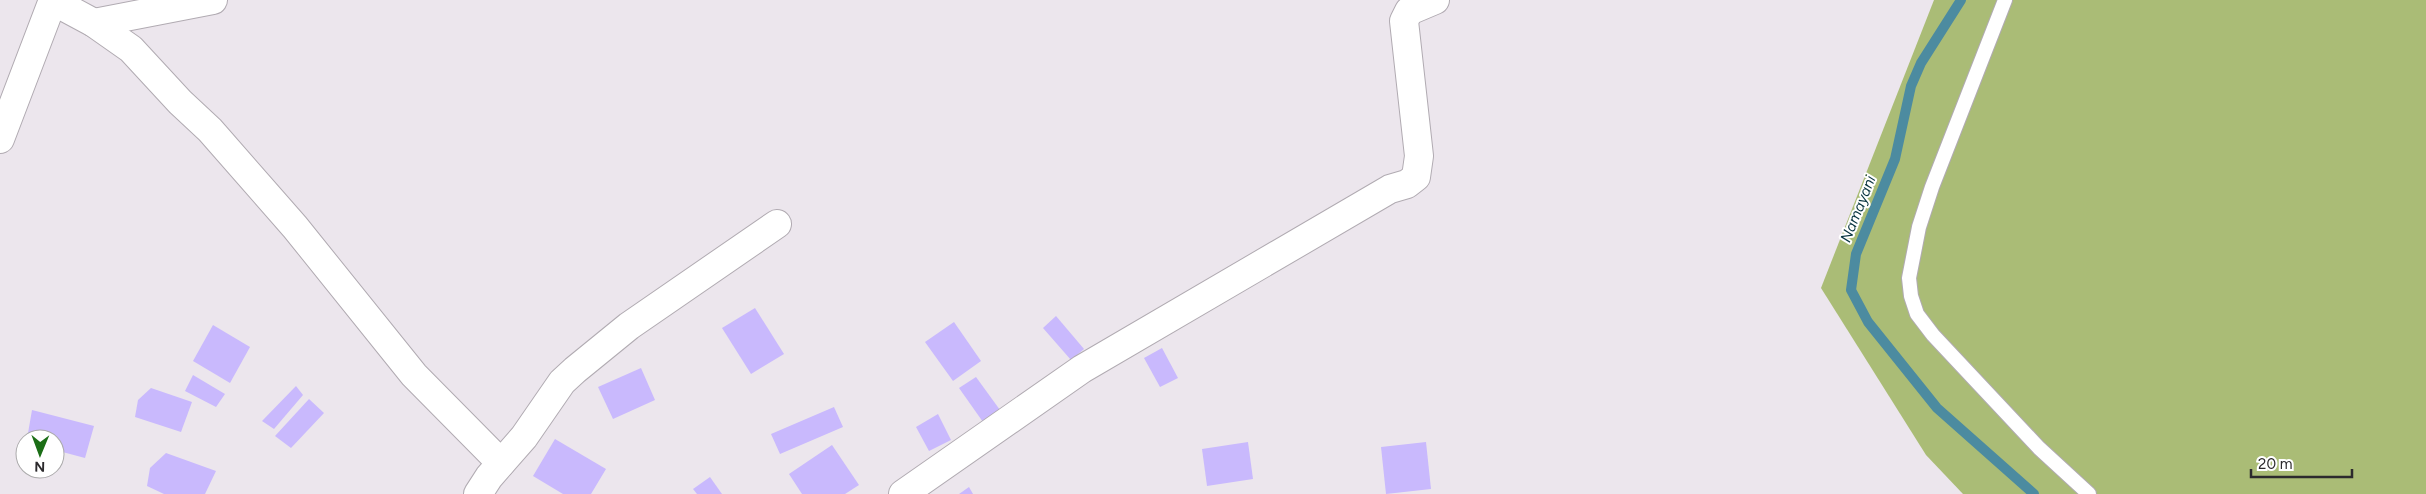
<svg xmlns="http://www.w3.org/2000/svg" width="2426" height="494" font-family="Figtree,sans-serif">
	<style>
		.forest { fill: #aabc76 }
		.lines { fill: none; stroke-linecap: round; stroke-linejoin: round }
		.stream { stroke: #4c8ba0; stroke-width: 10 }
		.building { fill: #c9b9fd }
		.lane-casing { stroke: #b1abb2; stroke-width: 16 }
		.street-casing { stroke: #b1abb2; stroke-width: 30 }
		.lane { stroke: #fff; stroke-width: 14 }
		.street { stroke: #fff; stroke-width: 28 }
		.labels { text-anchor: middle; stroke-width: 4; stroke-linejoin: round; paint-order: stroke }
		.water-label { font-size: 15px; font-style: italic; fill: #083440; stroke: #fff }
	</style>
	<rect width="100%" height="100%" fill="#ece6ed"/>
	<path class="forest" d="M 1934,0 L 2426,0 L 2426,494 L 1963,494 L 1926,455 L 1821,288 Z"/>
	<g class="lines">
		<path class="stream" d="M 1961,0 L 1921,63 L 1911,86 L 1895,159 L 1856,254 L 1851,290 L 1868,322 L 1937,408 L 2034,494"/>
	</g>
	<g class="building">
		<path d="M 755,308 L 784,354 L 751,374 L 722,328 Z"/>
		<path d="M 1056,316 L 1084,349 L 1071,360 L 1043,328 Z"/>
		<path d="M 954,322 L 981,361 L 953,381 L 925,342 Z"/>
		<path d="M 213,325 L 250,347 L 230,383 L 193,361 Z"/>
		<path d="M 1162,348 L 1178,378 L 1160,387 L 1144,358 Z"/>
		<path d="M 641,368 L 655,400 L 613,419 L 598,387 Z"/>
		<path d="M 193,375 L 225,394 L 216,407 L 185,391 Z"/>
		<path d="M 976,377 L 1000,410 L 983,422 L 959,388 Z"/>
		<path d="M 296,386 L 303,395 L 274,429 L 262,421 Z"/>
		<path d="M 151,388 L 192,402 L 181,432 L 135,417 L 138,400 Z"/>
		<path d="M 309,399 L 324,413 L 291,448 L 275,436 Z"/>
		<path d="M 834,407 L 843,427 L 780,454 L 771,434 Z"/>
		<path d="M 32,410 L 94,426 L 85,458 L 55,450 L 55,439 L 27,439 Z"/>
		<path d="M 938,414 L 951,440 L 929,451 L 916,427 Z"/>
		<path d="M 555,439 L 606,469 L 591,494 L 563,494 L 533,476 Z"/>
		<path d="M 1248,442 L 1253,479 L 1207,486 L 1202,449 Z"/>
		<path d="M 1426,442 L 1431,489 L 1386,494 L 1381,447 Z"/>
		<path d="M 832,445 L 859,485 L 845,494 L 802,494 L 789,474 Z"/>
		<path d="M 166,453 L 216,471 L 205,494 L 164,494 L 147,486 L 150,468 Z"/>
		<path d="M 710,477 L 722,494 L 697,494 L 693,489 Z"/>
		<path d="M 969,487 L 973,494 L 959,494 Z"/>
	</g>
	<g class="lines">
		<defs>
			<path id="lane" d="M 2005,0 L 1932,187 L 1919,227 L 1909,278 L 1911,296 L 1917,314 L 1933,335 L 2039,448 L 2089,494"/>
			<g id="street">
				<path d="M 53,1 L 94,23 L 131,49 L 180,102 L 210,130 L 295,227 L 414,375 L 501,463"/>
				<path d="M 94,23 L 213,0"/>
				<path d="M 0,139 L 53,0"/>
				<path d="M 478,494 L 489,477 L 524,437 L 562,382 L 575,370 L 629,326 L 777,224"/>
				<path d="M 903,494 L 1082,369 L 1390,189 L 1407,184 L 1416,177 L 1419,156 L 1404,21 L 1409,11 L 1435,0"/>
			</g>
		</defs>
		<use href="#lane" class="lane-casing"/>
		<use href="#street" class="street-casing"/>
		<use href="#lane" class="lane"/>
		<use href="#street" class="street"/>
	</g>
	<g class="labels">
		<g class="water-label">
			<text transform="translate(1858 209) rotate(-68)" y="5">Namayani</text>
		</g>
	</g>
	<g transform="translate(40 454) rotate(181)"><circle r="24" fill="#ffffff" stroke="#abaaab"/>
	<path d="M0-4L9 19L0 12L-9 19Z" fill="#1b6e16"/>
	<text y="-8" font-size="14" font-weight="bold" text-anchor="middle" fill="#2c2a2d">N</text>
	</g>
	<path d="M2251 469v8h101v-8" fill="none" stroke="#2c2a2d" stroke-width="2.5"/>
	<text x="2258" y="469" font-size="15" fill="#2c2a2d" stroke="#ffffff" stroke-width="4" paint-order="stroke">20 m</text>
</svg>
